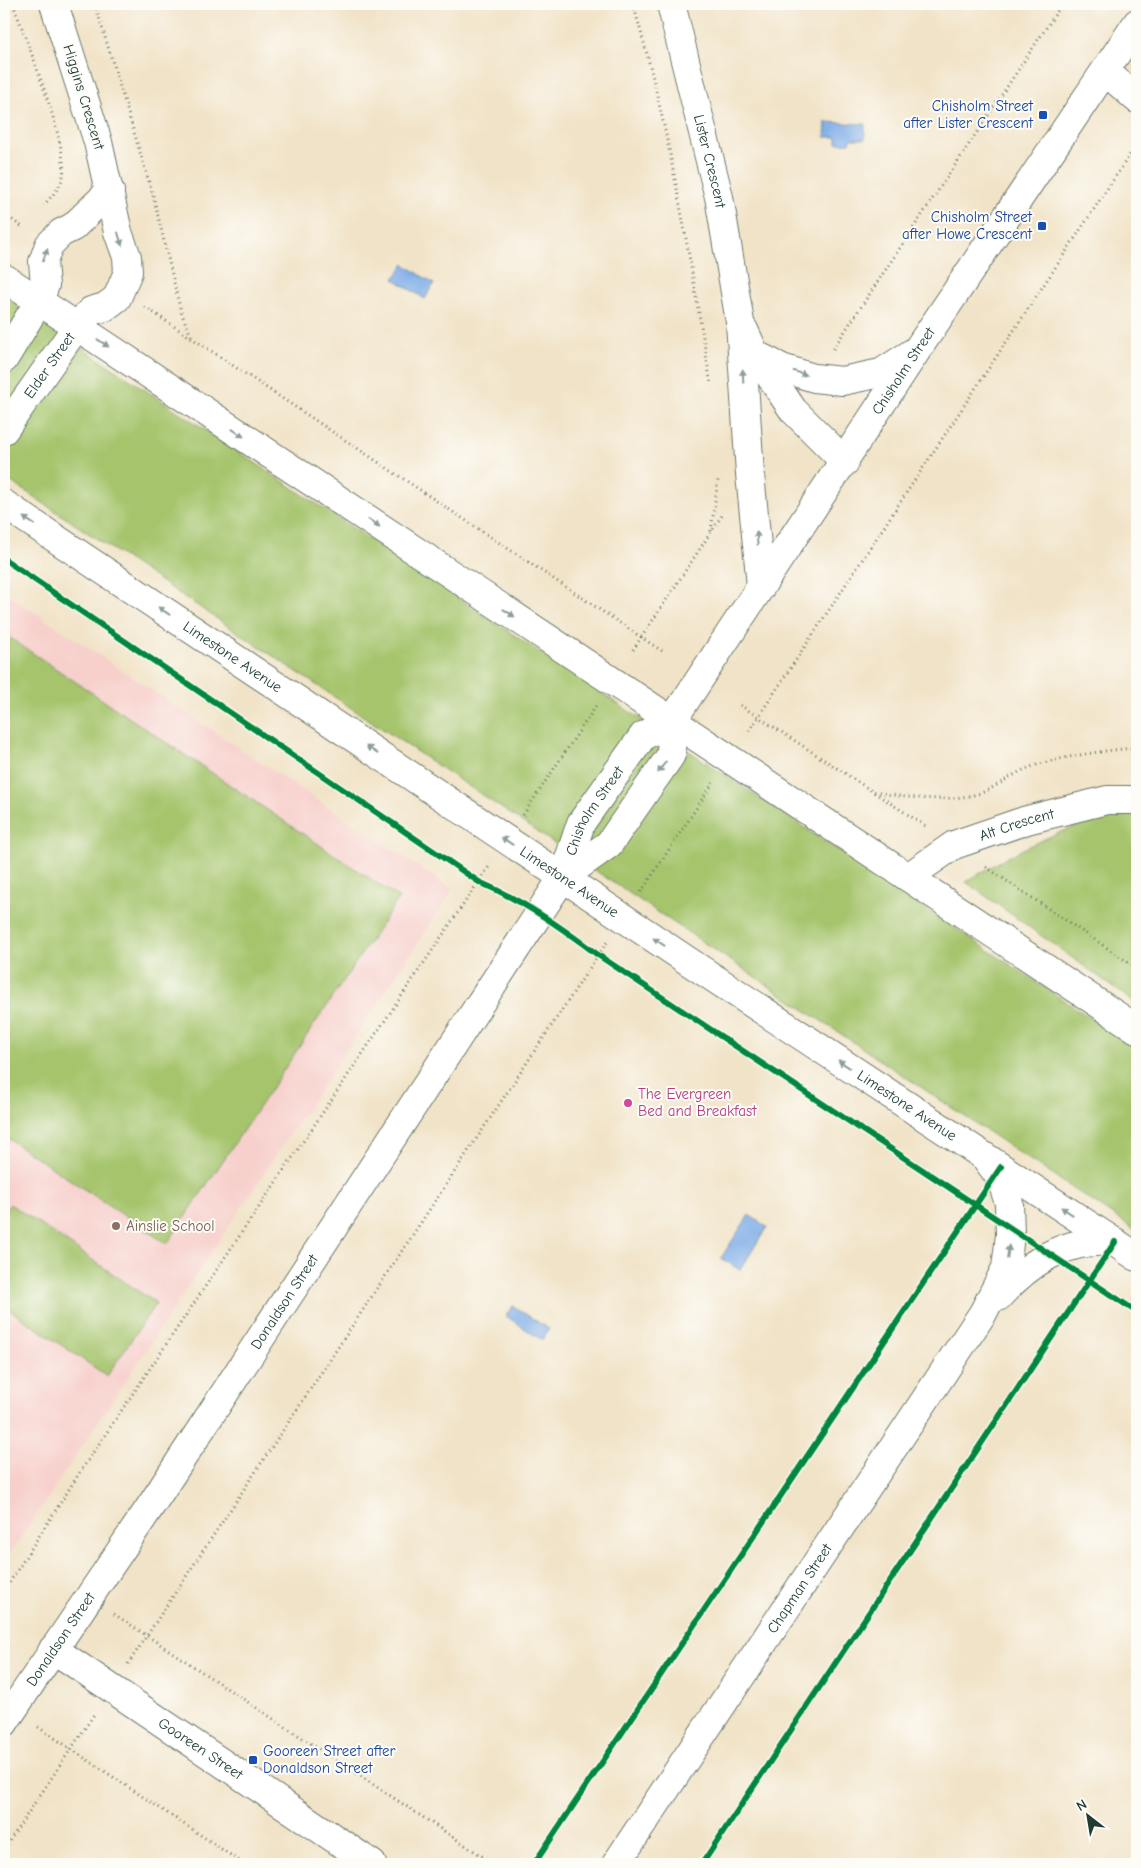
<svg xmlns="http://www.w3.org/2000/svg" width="1141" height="1868" font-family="'Comic Neue',sans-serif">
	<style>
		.built { fill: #f7d0cc }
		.green { fill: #a5c46c; stroke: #628050 }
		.water { fill: #7dace7; stroke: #4e748e }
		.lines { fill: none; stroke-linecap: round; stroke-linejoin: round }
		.minor-casing { stroke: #687767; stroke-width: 30 }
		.major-casing { stroke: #687767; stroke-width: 30 }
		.path { stroke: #687767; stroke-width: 3; stroke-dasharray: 1 4; stroke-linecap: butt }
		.minor { stroke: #fff; stroke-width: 28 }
		.major { stroke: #fff; stroke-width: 28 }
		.cycleway-casing { stroke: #fdfcf7; stroke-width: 9 }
		.cycleway { stroke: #00873e; stroke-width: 6 }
		.oneway { fill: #8f9e9a }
		.transit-dot { fill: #1a4fb4; stroke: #fdfcf7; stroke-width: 2 }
		.hotel-dot { fill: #d1479c; stroke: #fdfcf7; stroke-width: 2 }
		.education-dot { fill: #8d6e63; stroke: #fdfcf7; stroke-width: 2 }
		.labels { text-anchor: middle; stroke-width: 4; stroke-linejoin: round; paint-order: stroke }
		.street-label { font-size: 15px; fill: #1f3d34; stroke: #fdfcf7 }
		.transit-label { font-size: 15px; fill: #164399; stroke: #fdfcf7; text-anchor: end }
		.hotel-label { font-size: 15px; fill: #b23c85; stroke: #fdfcf7; text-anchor: start }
		.education-label { font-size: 15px; fill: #785e54; stroke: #fdfcf7; text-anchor: start }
	</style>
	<rect width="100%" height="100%" fill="#fdfcf7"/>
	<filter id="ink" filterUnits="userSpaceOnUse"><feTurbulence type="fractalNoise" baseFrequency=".02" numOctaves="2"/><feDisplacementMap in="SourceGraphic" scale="10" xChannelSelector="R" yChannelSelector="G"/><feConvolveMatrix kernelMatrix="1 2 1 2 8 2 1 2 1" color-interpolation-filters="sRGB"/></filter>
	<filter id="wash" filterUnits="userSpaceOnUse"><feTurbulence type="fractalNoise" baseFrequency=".0096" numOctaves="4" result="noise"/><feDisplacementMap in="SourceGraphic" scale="20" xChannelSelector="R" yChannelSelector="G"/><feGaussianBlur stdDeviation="1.12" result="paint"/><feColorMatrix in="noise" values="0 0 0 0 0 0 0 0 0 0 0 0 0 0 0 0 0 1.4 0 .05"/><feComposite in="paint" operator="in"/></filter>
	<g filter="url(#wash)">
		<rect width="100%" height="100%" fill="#f1e3c7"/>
		<path class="built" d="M 4,592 L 453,890 L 4,1563 Z"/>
		<g class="green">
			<path d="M 4,296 L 1137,1049 L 1137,1231 L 4,477 Z"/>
			<path d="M 4,634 L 399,898 L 167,1244 L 4,1136 Z"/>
			<path d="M 1137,814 L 1137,1004 L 966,882 C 1018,849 1075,819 1137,814 Z"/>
			<path d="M 10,1204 L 156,1303 L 107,1376 L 4,1306 L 4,1213 Z"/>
		</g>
		<g class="water">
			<path d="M 826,122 L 865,124 L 865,139 L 851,139 L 850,143 L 837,143 L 837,137 L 825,137 Z"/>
			<path d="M 404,264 L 434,284 L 425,299 L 394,279 Z"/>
			<path d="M 749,1215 L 767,1227 L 740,1270 L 721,1258 Z"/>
			<path d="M 513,1306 L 549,1329 L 542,1340 L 506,1316 Z"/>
		</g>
	</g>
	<g filter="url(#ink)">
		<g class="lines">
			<defs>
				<g id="minor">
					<path id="s1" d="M 671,4 L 719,197 L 740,322 L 750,474 L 761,586"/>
					<path d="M 1105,71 L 1137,99"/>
					<path d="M 744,330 L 755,354 L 793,410 L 845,462"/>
					<path d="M 756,355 L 782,368 L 814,378 L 842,381 L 881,373 L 912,353"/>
					<path d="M 4,359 L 39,301 L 45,285 L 43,262 L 49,245 L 61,233 L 73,227 L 110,191"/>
					<path id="s2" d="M 4,430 L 77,326 L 91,311 L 105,307 L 117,298 L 128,272 L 127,257 L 118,232 L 98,142 L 54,4"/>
					<path d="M 563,877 L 609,844 L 618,831 L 671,755 L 672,721"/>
					<path id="s3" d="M 908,877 L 954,845 L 1027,820 L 1107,800 L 1137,800"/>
					<path d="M 998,1297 C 1030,1262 1065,1238 1115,1242"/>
					<path id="s4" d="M 53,1649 L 372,1864"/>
					<path id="s5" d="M 4,1723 L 148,1510 L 563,877 L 581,823 L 643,736 L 672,721 L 917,350 L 1137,23"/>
					<path id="s6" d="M 616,1864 L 983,1313 L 1006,1268 L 1010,1235 L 1009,1203 L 1001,1179 L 985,1157"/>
				</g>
				<g id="major">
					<path d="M 4,278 L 1137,1029"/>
					<path id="s7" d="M 4,504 L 700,969 L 1137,1257"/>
				</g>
			</defs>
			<use href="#minor" class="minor-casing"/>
			<use href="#major" class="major-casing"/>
			<g class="path">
				<path d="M 13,4 C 25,37 69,146 63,176 C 61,187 51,197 44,205"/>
				<path d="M 95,4 L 153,195 L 181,312 L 192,338"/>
				<path d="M 633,4 C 670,128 689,257 711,384"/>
				<path d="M 4,214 L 24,228"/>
				<path d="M 145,307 L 662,651"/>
				<path d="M 833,349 L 1062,4"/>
				<path d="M 711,531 L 718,480"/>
				<path d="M 633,650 L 723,514"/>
				<path d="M 740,705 L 927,827"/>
				<path d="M 749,731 L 1137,144"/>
				<path d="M 874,792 C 908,798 946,803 981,793 C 997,787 1012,774 1028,768 C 1053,758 1111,749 1137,748"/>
				<path d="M 523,815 L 596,706"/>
				<path d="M 986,867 L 1137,968"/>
				<path d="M 641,892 L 713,783"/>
				<path d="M 4,1591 L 82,1469 L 490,865"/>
				<path d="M 114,1614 L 494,1864"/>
				<path d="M 128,1664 L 607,942"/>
				<path d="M 38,1727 L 244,1864"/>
				<path d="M 4,1849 L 95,1713"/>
			</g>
			<use href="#minor" class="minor"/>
			<use href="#major" class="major"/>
			<defs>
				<g id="cycleway">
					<path d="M 4,559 L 479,882 C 522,900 561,927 598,955 L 1137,1312"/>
					<path d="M 534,1864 L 1001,1167"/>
					<path d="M 702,1864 L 1115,1242"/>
				</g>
			</defs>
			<use href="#cycleway" class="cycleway-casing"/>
			<use href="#cycleway" class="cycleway"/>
		</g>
		<defs><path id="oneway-solid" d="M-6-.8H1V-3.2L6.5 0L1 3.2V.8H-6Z" transform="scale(1.25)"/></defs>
		<g class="oneway">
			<use href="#oneway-solid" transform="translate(120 239) rotate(73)"/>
			<use href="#oneway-solid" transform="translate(45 255) rotate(-70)"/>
			<use href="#oneway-solid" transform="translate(103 343) rotate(34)"/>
			<use href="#oneway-solid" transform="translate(800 373) rotate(17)"/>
			<use href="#oneway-solid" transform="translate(743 376) rotate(-93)"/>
			<use href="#oneway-solid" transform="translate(238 433) rotate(34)"/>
			<use href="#oneway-solid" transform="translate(29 521) rotate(-146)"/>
			<use href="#oneway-solid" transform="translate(374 523) rotate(34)"/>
			<use href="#oneway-solid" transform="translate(757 538) rotate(-95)"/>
			<use href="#oneway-solid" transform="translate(164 611) rotate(-146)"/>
			<use href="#oneway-solid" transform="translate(509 613) rotate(34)"/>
			<use href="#oneway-solid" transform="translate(372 750) rotate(-146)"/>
			<use href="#oneway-solid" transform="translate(662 767) rotate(125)"/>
			<use href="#oneway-solid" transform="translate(507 841) rotate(-146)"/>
			<use href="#oneway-solid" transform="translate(659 942) rotate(-146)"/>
			<use href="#oneway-solid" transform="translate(844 1064) rotate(-147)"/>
			<use href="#oneway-solid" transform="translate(1067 1211) rotate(-147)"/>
			<use href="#oneway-solid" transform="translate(1008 1252) rotate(-83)"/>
		</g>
	</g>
	<g class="transit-dot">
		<rect x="1038" y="110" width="10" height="10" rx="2.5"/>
		<rect x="1037" y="221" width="10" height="10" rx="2.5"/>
		<rect x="248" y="1755" width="10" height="10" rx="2.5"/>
	</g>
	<circle class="hotel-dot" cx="628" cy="1103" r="5"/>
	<circle class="education-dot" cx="116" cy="1226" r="5"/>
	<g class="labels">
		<g class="street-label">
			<text transform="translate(84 97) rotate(73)" y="5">Higgins Crescent</text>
			<text dy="5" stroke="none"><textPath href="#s1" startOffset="162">Lister Crescent</textPath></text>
			<text dy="5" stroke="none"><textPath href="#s2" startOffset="79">Elder Street</textPath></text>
			<text dy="5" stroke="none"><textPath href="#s5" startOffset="1630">Chisholm Street</textPath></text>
			<text dy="5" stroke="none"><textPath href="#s7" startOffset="275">Limestone Avenue</textPath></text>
			<text dy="5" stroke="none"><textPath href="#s5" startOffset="1088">Chisholm Street</textPath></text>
			<text dy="5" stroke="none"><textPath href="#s3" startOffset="122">Alt Crescent</textPath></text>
			<text dy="5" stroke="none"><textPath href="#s7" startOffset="680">Limestone Avenue</textPath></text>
			<text dy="5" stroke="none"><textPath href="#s7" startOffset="1085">Limestone Avenue</textPath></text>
			<text dy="5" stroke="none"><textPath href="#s5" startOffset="506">Donaldson Street</textPath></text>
			<text dy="5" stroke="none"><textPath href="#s6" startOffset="331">Chapman Street</textPath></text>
			<text dy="5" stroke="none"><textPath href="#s5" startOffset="101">Donaldson Street</textPath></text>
			<text dy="5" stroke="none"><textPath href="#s4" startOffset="178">Gooreen Street</textPath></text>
		</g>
		<g class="transit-label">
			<text x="1033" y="111">Chisholm Street<tspan x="1033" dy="17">after Lister Crescent</tspan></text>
			<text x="1032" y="222">Chisholm Street<tspan x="1032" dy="17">after Howe Crescent</tspan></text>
			<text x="263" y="1756" text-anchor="start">Gooreen Street after<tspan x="263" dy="17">Donaldson Street</tspan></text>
		</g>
		<g class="hotel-label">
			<text x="638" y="1099">The Evergreen<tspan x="638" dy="17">Bed and Breakfast</tspan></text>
		</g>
		<g class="education-label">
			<text x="126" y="1231">Ainslie School</text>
		</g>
	</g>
	<rect width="1141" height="1868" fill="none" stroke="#fdfcf7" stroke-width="20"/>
	<g transform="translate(1088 1816) rotate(329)" stroke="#fdfcf7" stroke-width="4" paint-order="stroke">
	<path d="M0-4L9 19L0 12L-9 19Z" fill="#1f3d34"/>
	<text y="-8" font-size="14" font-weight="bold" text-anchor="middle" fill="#1f3d34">N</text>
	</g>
</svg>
